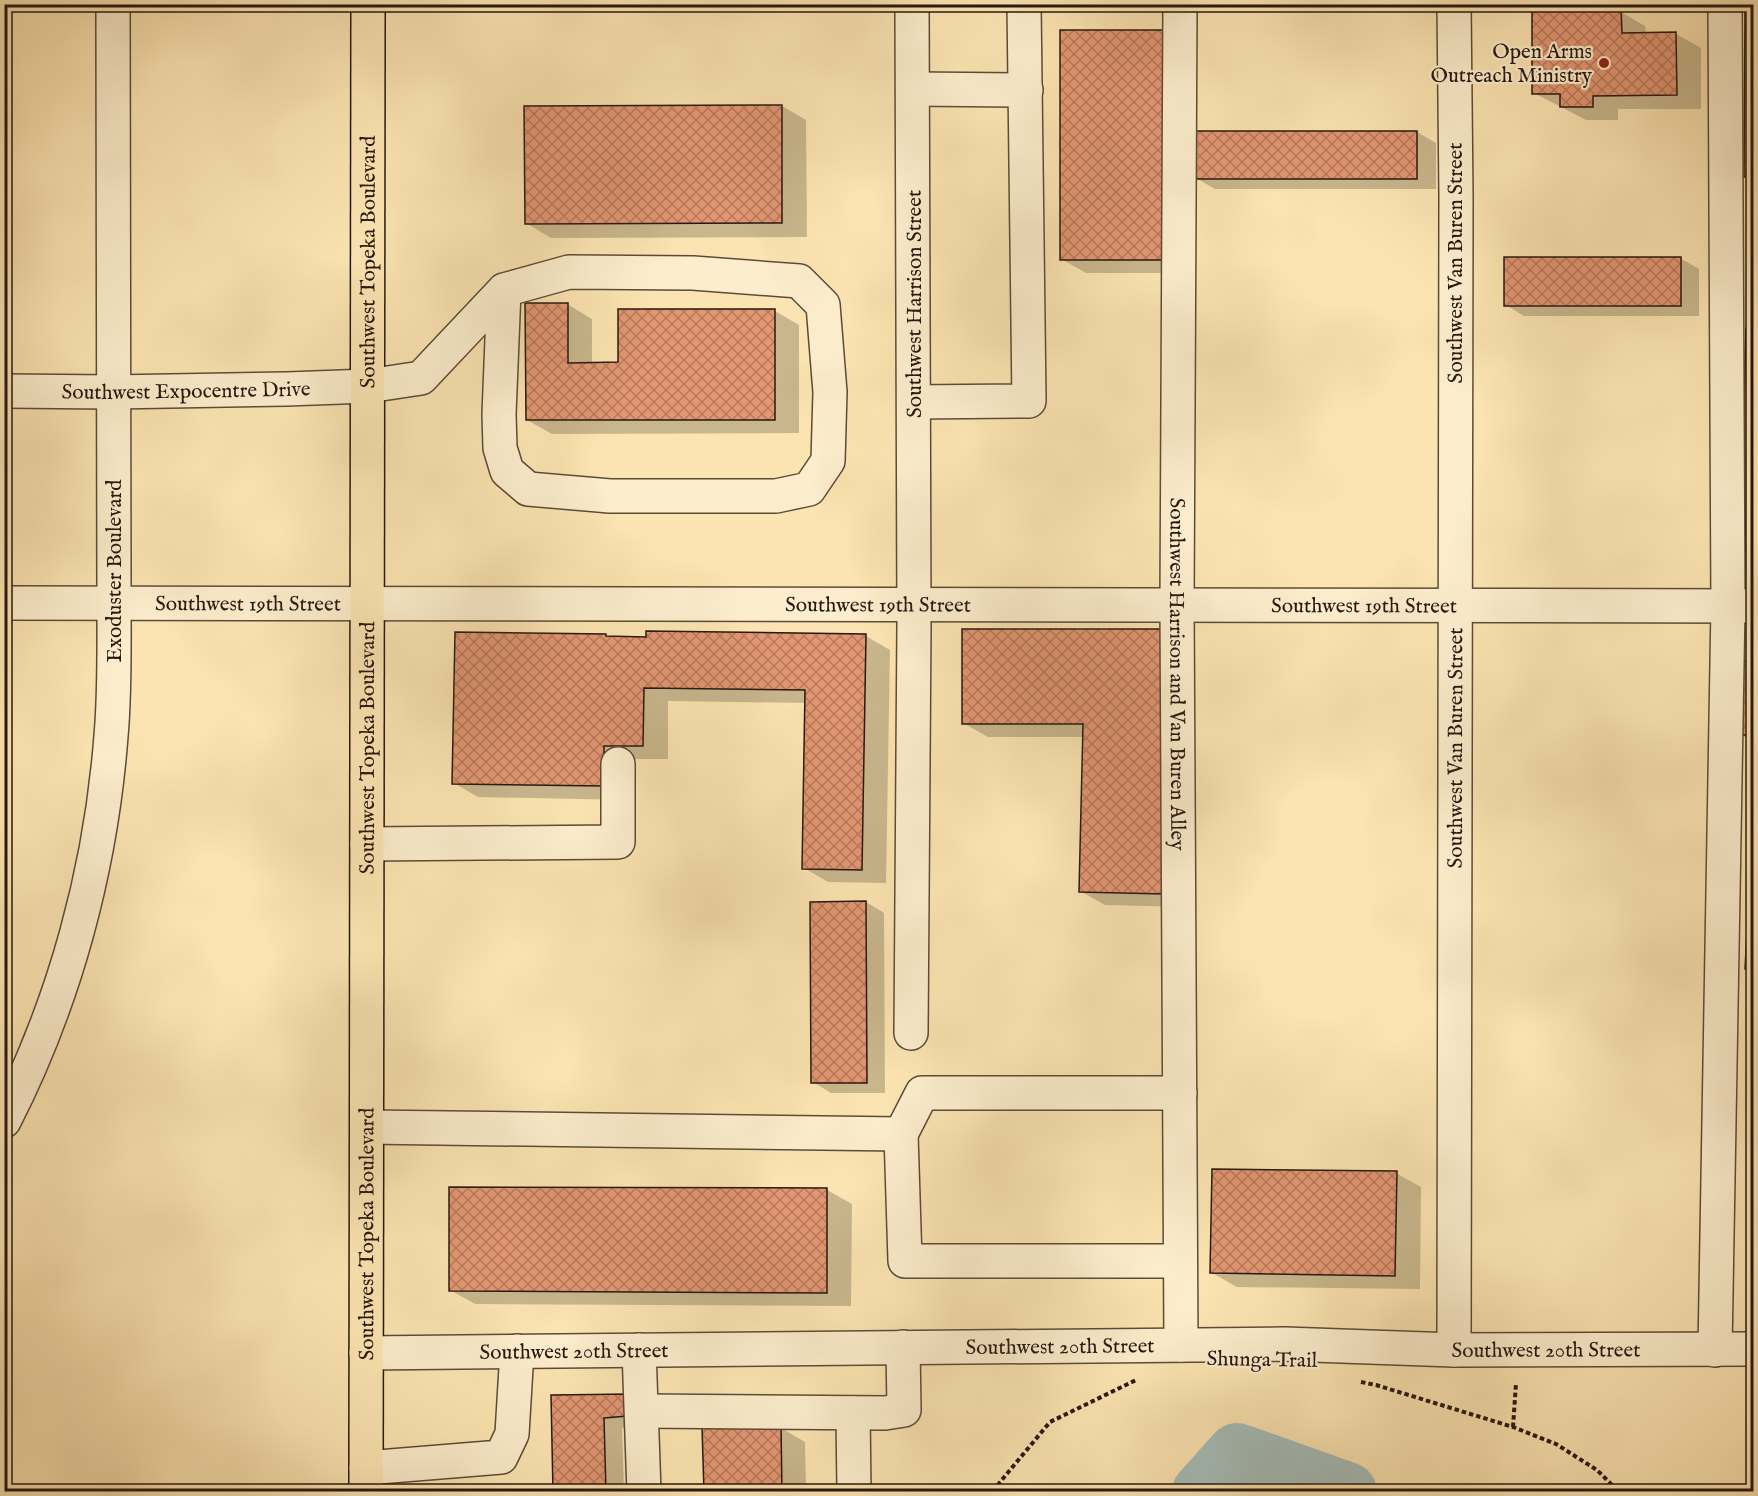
<svg xmlns="http://www.w3.org/2000/svg" width="1758" height="1496" font-family="'IM FELL English',serif">
	<style>
		.shadow { fill: #0003 }
		.lines { fill: none; stroke-linecap: round; stroke-linejoin: round }
		.river { stroke: #a4bcb7; stroke-width: 60 }
		.building { fill: url(#building-cross-hatch); stroke: #271811; stroke-width: 1.5 }
		.minor-casing { stroke: #5c4b39; stroke-width: 36 }
		.major-casing { stroke: #271811; stroke-width: 36 }
		.path { stroke: #271811; stroke-width: 4; stroke-dasharray: 4.5 3; stroke-linecap: butt }
		.minor { stroke: #fcedcc; stroke-width: 33 }
		.major { stroke: #fbe4b1; stroke-width: 33 }
		.poi-dot { fill: #8f2418; stroke: #fcedcc; stroke-width: 2 }
		.labels { text-anchor: middle; stroke-width: 4.5; stroke-linejoin: round; paint-order: stroke }
		.poi-label { font-size: 21px; fill: #271811; stroke: #fcedcc; text-anchor: end }
		.street-label { font-size: 21px; fill: #271811; stroke: #fcedcc }
	</style>
	<defs>
		<pattern id="building-cross-hatch" width="8" height="8" patternUnits="userSpaceOnUse" patternTransform="scale(1.5)"><rect width="8" height="8" fill="#e29672"/><path d="M0 0l8 8M0 8l8-8" fill="none" stroke="#b7795c"/></pattern>
	</defs>
	<rect width="100%" height="100%" fill="#fbe4b1"/>
	<filter id="stains"><feTurbulence type="fractalNoise" baseFrequency=".00333" numOctaves="4"/><feColorMatrix values="0 0 0 0 .2 0 0 0 0 .09 0 0 0 0 .02 0 0 0 .5 -.17"/></filter>
	<radialGradient id="worn" r=".72"><stop offset=".6" stop-color="#630" stop-opacity="0"/><stop offset="1" stop-color="#630" stop-opacity=".3"/></radialGradient>
	<g class="shadow">
		<path d="M 1621,12 L 1645,26 L 1646,34 L 1676,34 L 1701,48 L 1701,109 L 1618,109 L 1618,120 L 1586,120 L 1534,93 Z"/>
		<path d="M 1192,46 L 1192,273 L 1086,273 L 1061,259 Z"/>
		<path d="M 782,106 L 806,120 L 807,237 L 551,238 L 526,223 Z"/>
		<path d="M 1417,132 L 1436,143 L 1436,189 L 1215,189 L 1196,178 Z"/>
		<path d="M 1680,258 L 1699,269 L 1699,316 L 1524,316 L 1506,305 Z"/>
		<path d="M 567,304 L 592,319 L 592,364 L 619,364 L 775,311 L 799,325 L 799,433 L 552,434 L 527,420 Z"/>
		<path d="M 1754,329 L 1754,557 L 1741,550 Z"/>
		<path d="M 1168,631 L 1188,907 L 1105,905 L 1080,891 L 1084,737 L 988,737 L 963,723 Z"/>
		<path d="M 606,636 L 610,638 L 866,636 L 890,650 L 886,883 L 828,882 L 804,868 L 806,703 L 668,701 L 668,759 L 629,759 L 628,800 L 478,797 L 454,783 Z"/>
		<path d="M 1754,662 L 1754,742 L 1739,734 Z"/>
		<path d="M 866,902 L 884,913 L 885,1093 L 831,1093 L 813,1082 Z"/>
		<path d="M 1396,1173 L 1421,1187 L 1420,1289 L 1237,1287 L 1212,1273 Z"/>
		<path d="M 451,1188 L 827,1190 L 852,1204 L 851,1306 L 475,1304 L 450,1290 Z"/>
		<path d="M 629,1396 L 647,1426 L 622,1428 L 624,1492 L 554,1492 L 553,1397 Z"/>
		<path d="M 781,1428 L 805,1442 L 806,1492 L 705,1492 Z"/>
	</g>
	<g class="lines">
		<path class="river" d="M 1202,1492 L 1237,1453 L 1347,1492"/>
	</g>
	<g class="building">
		<path d="M 1745,4 L 1754,4 L 1754,177 L 1744,177 Z"/>
		<path d="M 1621,10 L 1622,33 L 1676,32 L 1677,95 L 1593,96 L 1593,107 L 1560,107 L 1560,94 L 1532,94 L 1532,11 Z"/>
		<rect x="1060" y="30" width="108" height="230"/>
		<path d="M 782,105 L 782,223 L 525,224 L 524,106 Z"/>
		<rect x="1195" y="131" width="222" height="48"/>
		<rect x="1504" y="257" width="177" height="49"/>
		<path d="M 525,303 L 568,303 L 568,363 L 618,362 L 618,309 L 775,309 L 775,420 L 526,420 Z"/>
		<path d="M 1746,328 L 1754,328 L 1754,551 L 1740,551 Z"/>
		<path d="M 962,629 L 1168,629 L 1164,894 L 1079,892 L 1083,724 L 962,724 Z"/>
		<path d="M 646,631 L 866,634 L 862,870 L 802,869 L 805,690 L 644,688 L 643,746 L 604,746 L 604,786 L 452,784 L 455,632 L 606,634 L 606,636 L 646,637 Z"/>
		<rect x="1738" y="661" width="16" height="74"/>
		<path d="M 866,901 L 867,1083 L 811,1083 L 810,902 Z"/>
		<path d="M 1748,914 L 1754,914 L 1754,969 L 1745,969 Z"/>
		<path d="M 1212,1169 L 1397,1171 L 1395,1276 L 1210,1273 Z"/>
		<path d="M 449,1187 L 827,1188 L 827,1293 L 449,1291 Z"/>
		<path d="M 630,1394 L 628,1416 L 604,1418 L 606,1492 L 553,1492 L 551,1395 Z"/>
		<path d="M 702,1427 L 781,1427 L 782,1492 L 704,1492 Z"/>
	</g>
	<g class="lines">
		<defs>
			<g id="minor">
				<path id="s1" d="M 1180,4 L 1177,605 L 1181,1345"/>
				<path d="M 913,89 L 1026,90"/>
				<path id="s2" d="M 4,391 L 113,392 L 287,389 L 368,386 L 421,378 L 504,290 L 569,272 L 693,273 L 799,281 L 823,305 L 830,392 L 828,461 L 809,489 L 776,496 L 610,496 L 528,489 L 507,471 L 500,448 L 499,414 L 504,290"/>
				<path d="M 914,402 L 1029,401 L 1024,4"/>
				<path id="s3" d="M 4,603 L 1754,606"/>
				<path d="M 367,844 L 618,842 L 618,764"/>
				<path d="M 911,1033 L 914,623 L 912,4"/>
				<path d="M 4,1121 C 65,1002 101,868 111,736 C 115,692 114,647 114,603 L 113,4"/>
				<path d="M 367,1127 L 901,1134 L 922,1093 L 1180,1093"/>
				<path d="M 901,1134 L 905,1261 L 1180,1261"/>
				<path d="M 639,1350 L 644,1492"/>
				<path id="s4" d="M 1454,1350 L 1456,197 L 1454,4"/>
				<path d="M 1715,1350 L 1728,606 L 1725,4"/>
				<path id="s5" d="M 366,1353 L 1285,1344 L 1454,1350 L 1754,1349"/>
				<path d="M 642,1411 L 885,1413 L 904,1410 L 903,1347"/>
				<path d="M 853,1413 L 854,1492"/>
				<path d="M 366,1468 L 501,1457 L 512,1434 L 517,1351"/>
			</g>
			<g id="major">
				<path id="s6" d="M 366,1492 L 368,4"/>
			</g>
		</defs>
		<use href="#minor" class="minor-casing"/>
		<use href="#major" class="major-casing"/>
		<g class="path">
			<path d="M 1361,1382 L 1376,1385 L 1513,1427 L 1556,1444 L 1597,1470 L 1619,1492"/>
			<path d="M 1513,1427 L 1516,1383"/>
			<path d="M 994,1492 L 1000,1482 L 1050,1422 L 1136,1380"/>
		</g>
		<use href="#minor" class="minor"/>
		<use href="#major" class="major"/>
	</g>
	<circle class="poi-dot" cx="1604" cy="63" r="6"/>
	<g class="labels">
		<g class="poi-label">
			<text x="1592" y="58">Open Arms<tspan x="1592" dy="24">Outreach Ministry</tspan></text>
		</g>
		<g class="street-label">
			<text dy="7" stroke="none"><textPath href="#s6" startOffset="1230">Southwest Topeka Boulevard</textPath></text>
			<text transform="translate(1455 263) rotate(-90)" y="7">Southwest Van Buren Street</text>
			<text transform="translate(914 304) rotate(-90)" y="7">Southwest Harrison Street</text>
			<text dy="7" stroke="none"><textPath href="#s2" startOffset="182">Southwest Expocentre Drive</textPath></text>
			<text transform="translate(114 571) rotate(-90)" y="7">Exoduster Boulevard</text>
			<text dy="7" stroke="none"><textPath href="#s3" startOffset="244">Southwest 19th Street</textPath></text>
			<text dy="7" stroke="none"><textPath href="#s3" startOffset="874">Southwest 19th Street</textPath></text>
			<text dy="7" stroke="none"><textPath href="#s3" startOffset="1360">Southwest 19th Street</textPath></text>
			<text dy="7" stroke="none"><textPath href="#s1" startOffset="670">Southwest Harrison and Van Buren Alley</textPath></text>
			<text dy="7" stroke="none"><textPath href="#s6" startOffset="744">Southwest Topeka Boulevard</textPath></text>
			<text dy="7" stroke="none"><textPath href="#s4" startOffset="602">Southwest Van Buren Street</textPath></text>
			<text dy="7" stroke="none"><textPath href="#s6" startOffset="258">Southwest Topeka Boulevard</textPath></text>
			<text dy="7" stroke="none"><textPath href="#s5" startOffset="694">Southwest 20th Street</textPath></text>
			<text dy="7" stroke="none"><textPath href="#s5" startOffset="1180">Southwest 20th Street</textPath></text>
			<text dy="7" stroke="none"><textPath href="#s5" startOffset="208">Southwest 20th Street</textPath></text>
			<text transform="translate(1262 1359) rotate(1)" y="7">Shunga Trail</text>
		</g>
	</g>
	<rect width="1758" height="1496" fill="none" stroke="#fbe4b1" stroke-width="24"/>
	<rect x="6" y="6" width="1746" height="1484" fill="none" stroke="#271811" stroke-width="3"/>
	<rect x="12" y="12" width="1734" height="1472" fill="none" stroke="#271811" stroke-width="1.5"/>
	<rect width="100%" height="100%" filter="url(#stains)"/>
	<rect width="100%" height="100%" fill="url(#worn)"/>
</svg>
